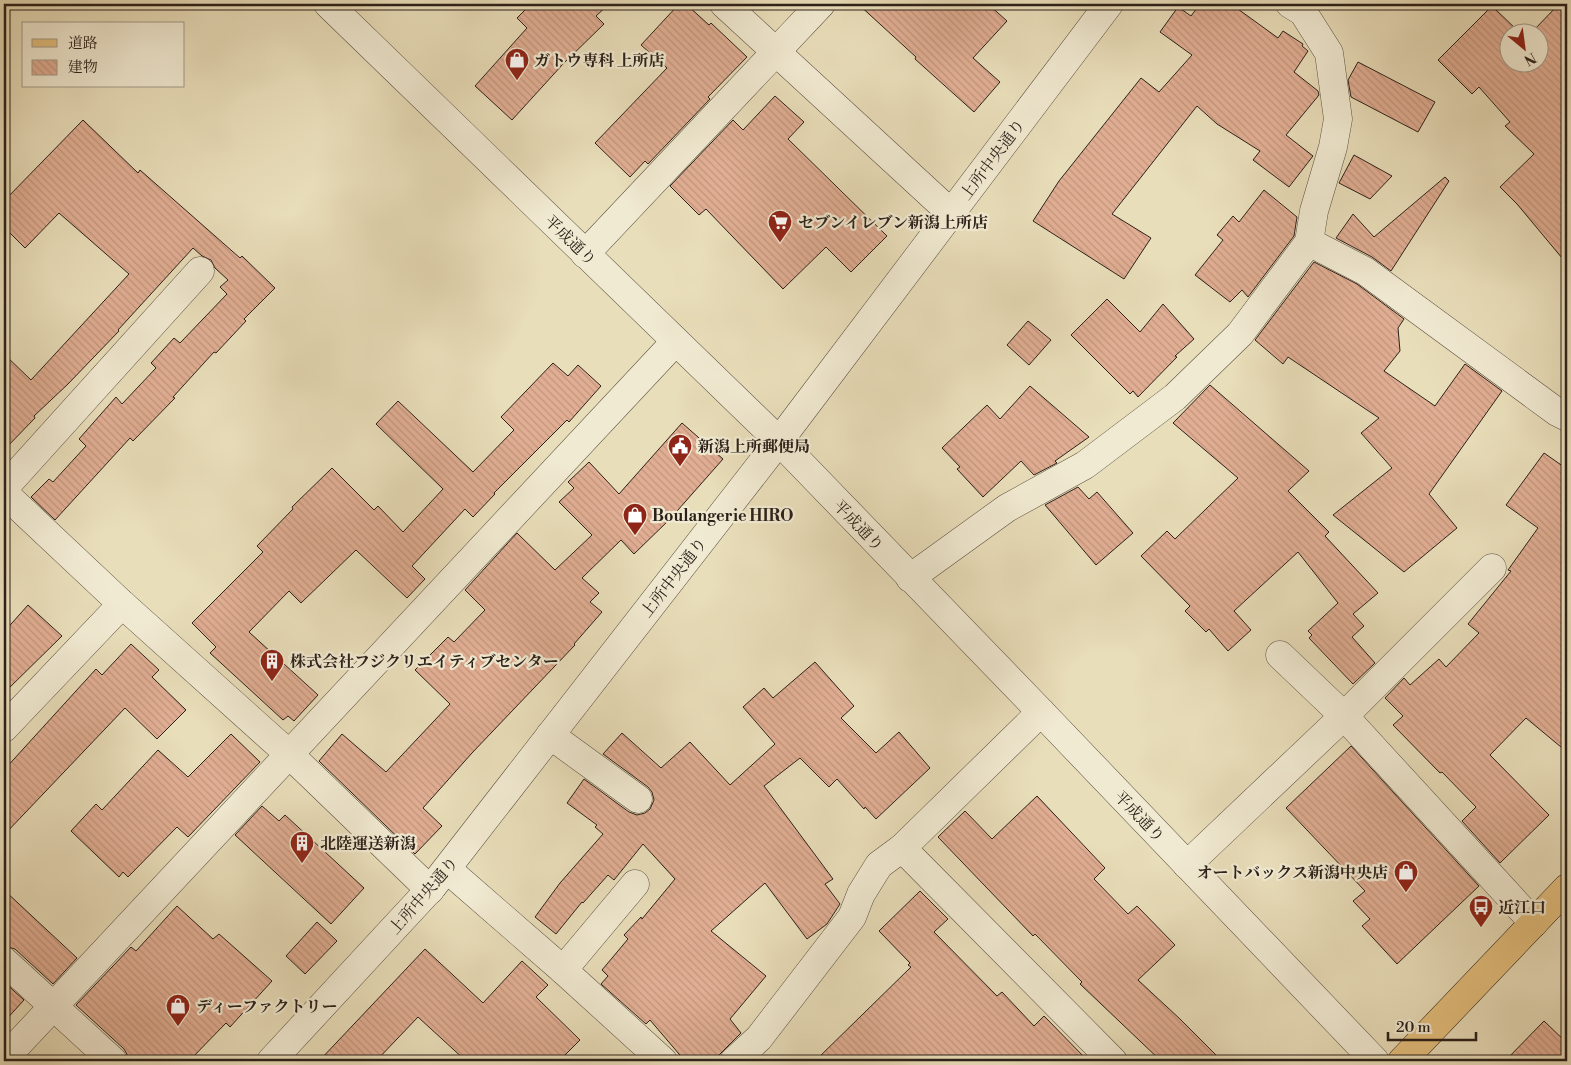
<svg xmlns="http://www.w3.org/2000/svg" width="1571" height="1065" font-family="'Libre Bodoni','Noto Serif JP',serif">
	<style>
		.building { fill: url(#building-back-hatch); stroke: #2c211a }
		.lines { fill: none; stroke-linecap: round; stroke-linejoin: round }
		.minor-casing { stroke: #5b5042; stroke-width: 29 }
		.tertiary-casing { stroke: #5b5042; stroke-width: 29 }
		.primary-casing { stroke: #2c211a; stroke-width: 29 }
		.minor { stroke: #f1ead2; stroke-width: 28 }
		.tertiary { stroke: #f1ead2; stroke-width: 28 }
		.primary { stroke: #e4bf7d; stroke-width: 28 }
		.labels { text-anchor: middle; stroke-width: 4.5; stroke-linejoin: round; paint-order: stroke }
		.poi-label { font-size: 16px; font-weight: bold; fill: #2c211a; stroke: #f1ead2; text-anchor: start }
		.street-label { font-size: 16px; fill: #2c211a; stroke: #f1ead2 }
	</style>
	<defs>
		<pattern id="building-back-hatch" width="6" height="6" patternUnits="userSpaceOnUse" patternTransform="scale(1.25)"><rect width="6" height="6" fill="#e1ae93"/><path d="M-1 5l2 2M0 0l6 6M5-1l2 2" fill="none" stroke="#c1957e"/></pattern>
	</defs>
	<rect width="100%" height="100%" fill="#e9deba"/>
	<filter id="stains"><feTurbulence type="fractalNoise" baseFrequency=".004" numOctaves="4"/><feColorMatrix values="0 0 0 0 .2 0 0 0 0 .09 0 0 0 0 .02 0 0 0 .5 -.17"/></filter>
	<radialGradient id="worn" r=".72"><stop offset=".6" stop-color="#630" stop-opacity="0"/><stop offset="1" stop-color="#630" stop-opacity=".3"/></radialGradient>
	<g class="building">
		<path d="M 531,4 L 609,4 L 596,16 L 604,24 L 563,64 L 512,120 L 475,86 L 527,28 L 517,18 Z"/>
		<path d="M 679,4 L 686,4 L 709,25 L 711,23 L 747,57 L 708,97 L 710,99 L 648,164 L 645,161 L 630,177 L 595,143 L 667,68 L 641,45 Z"/>
		<path d="M 858,4 L 988,4 L 1007,21 L 973,58 L 1000,82 L 974,112 L 915,59 L 916,57 Z"/>
		<path d="M 1200,4 L 1231,4 L 1278,38 L 1283,31 L 1303,44 L 1302,46 L 1308,51 L 1294,72 L 1318,91 L 1319,95 L 1286,135 L 1313,156 L 1289,187 L 1253,160 L 1260,151 L 1217,124 L 1197,106 L 1112,214 L 1151,238 L 1124,279 L 1033,221 L 1059,181 L 1141,78 L 1159,92 L 1192,55 L 1160,32 L 1178,7 L 1191,16 Z"/>
		<path d="M 1559,4 L 1567,4 L 1567,264 L 1517,204 L 1500,187 L 1534,154 L 1505,126 L 1510,122 L 1479,87 L 1472,94 L 1438,60 L 1492,6 L 1519,32 L 1508,32 L 1508,62 L 1538,62 L 1538,32 L 1532,32 Z"/>
		<path d="M 1358,62 L 1435,102 L 1418,132 L 1351,97 L 1348,80 Z"/>
		<path d="M 775,96 L 804,122 L 788,139 L 887,236 L 851,272 L 826,247 L 783,289 L 706,209 L 699,215 L 670,186 L 733,120 L 743,130 Z"/>
		<path d="M 83,120 L 138,173 L 140,170 L 240,258 L 242,256 L 275,288 L 244,319 L 246,321 L 216,353 L 214,352 L 173,397 L 175,398 L 133,441 L 130,438 L 55,520 L 31,497 L 49,479 L 53,482 L 86,446 L 79,439 L 116,397 L 122,404 L 156,368 L 151,363 L 174,338 L 180,343 L 227,294 L 220,287 L 228,280 L 215,268 L 211,260 L 202,256 L 193,248 L 118,330 L 119,331 L 68,384 L 34,416 L 35,418 L 4,450 L 4,354 L 31,380 L 129,274 L 59,213 L 25,248 L 4,227 L 4,201 Z"/>
		<path d="M 1354,155 L 1392,176 L 1370,199 L 1339,183 Z"/>
		<path d="M 1445,177 L 1449,181 L 1391,271 L 1372,257 L 1336,238 L 1353,214 L 1374,237 Z"/>
		<path d="M 1264,190 L 1297,217 L 1294,236 L 1248,297 L 1242,290 L 1230,302 L 1195,275 L 1223,240 L 1217,235 L 1233,216 L 1239,222 Z"/>
		<path d="M 1314,262 L 1357,284 L 1404,319 L 1398,328 L 1400,351 L 1384,371 L 1435,406 L 1465,364 L 1502,391 L 1429,494 L 1457,528 L 1404,572 L 1333,515 L 1392,468 L 1361,433 L 1379,418 L 1288,357 L 1283,364 L 1255,340 Z"/>
		<path d="M 1107,299 L 1140,332 L 1163,304 L 1194,339 L 1175,356 L 1177,357 L 1138,397 L 1133,391 L 1130,394 L 1071,335 Z"/>
		<path d="M 1028,321 L 1051,340 L 1029,365 L 1007,345 Z"/>
		<path d="M 553,363 L 568,376 L 578,365 L 601,386 L 569,422 L 567,420 L 494,493 L 495,494 L 473,517 L 465,509 L 412,566 L 425,579 L 407,598 L 356,550 L 301,603 L 289,591 L 249,632 L 318,695 L 294,721 L 288,716 L 283,720 L 210,653 L 216,647 L 192,623 L 263,552 L 257,546 L 293,509 L 292,507 L 332,468 L 374,510 L 378,506 L 403,532 L 443,489 L 376,424 L 398,401 L 473,472 L 514,430 L 501,417 Z"/>
		<path d="M 1210,385 L 1309,471 L 1288,491 L 1329,532 L 1325,536 L 1378,593 L 1353,614 L 1364,626 L 1352,637 L 1375,663 L 1353,684 L 1309,638 L 1312,635 L 1308,631 L 1338,603 L 1298,552 L 1234,611 L 1251,630 L 1228,651 L 1209,629 L 1206,632 L 1185,611 L 1190,606 L 1141,556 L 1167,531 L 1175,539 L 1238,478 L 1173,423 Z"/>
		<path d="M 1030,386 L 1089,437 L 1055,461 L 1057,463 L 1034,475 L 1021,461 L 983,497 L 957,469 L 960,467 L 942,448 L 987,405 L 1000,419 Z"/>
		<path d="M 682,423 L 723,459 L 670,519 L 634,554 L 621,540 L 582,578 L 599,593 L 590,602 L 602,612 L 574,644 L 575,645 L 472,753 L 423,808 L 442,826 L 415,854 L 319,761 L 342,734 L 386,772 L 450,704 L 415,670 L 448,637 L 454,642 L 485,610 L 465,590 L 517,533 L 555,570 L 592,535 L 559,502 L 574,488 L 568,482 L 589,462 L 619,494 Z"/>
		<path d="M 1544,453 L 1567,469 L 1567,752 L 1526,718 L 1490,755 L 1549,815 L 1500,863 L 1462,821 L 1476,807 L 1442,772 L 1440,773 L 1393,725 L 1403,716 L 1385,698 L 1404,678 L 1410,685 L 1439,659 L 1446,667 L 1479,633 L 1468,624 L 1511,571 L 1508,570 L 1538,528 L 1506,505 Z"/>
		<path d="M 1078,487 L 1089,499 L 1097,492 L 1133,533 L 1096,565 L 1045,505 Z"/>
		<path d="M 28,605 L 62,636 L 4,693 L 4,632 Z"/>
		<path d="M 131,644 L 159,670 L 152,677 L 186,710 L 157,739 L 125,708 L 4,835 L 4,770 L 96,669 L 102,675 Z"/>
		<path d="M 815,662 L 854,706 L 841,718 L 876,753 L 899,732 L 930,768 L 876,819 L 865,807 L 864,809 L 837,779 L 829,787 L 800,758 L 764,786 L 833,879 L 825,884 L 840,904 L 827,924 L 807,939 L 765,883 L 711,931 L 766,976 L 730,1019 L 741,1033 L 713,1061 L 685,1061 L 650,1020 L 646,1024 L 601,984 L 608,976 L 602,970 L 628,939 L 624,935 L 641,917 L 642,919 L 675,879 L 643,844 L 614,880 L 608,875 L 583,903 L 582,902 L 556,934 L 535,917 L 560,883 L 603,834 L 595,827 L 597,825 L 567,803 L 584,779 L 629,812 L 637,815 L 645,813 L 650,809 L 654,800 L 652,792 L 648,787 L 603,754 L 622,733 L 661,768 L 690,742 L 730,785 L 775,744 L 743,707 L 764,688 L 773,698 Z"/>
		<path d="M 231,734 L 260,762 L 188,837 L 177,827 L 128,877 L 123,872 L 119,877 L 71,831 L 96,804 L 102,810 L 158,750 L 188,777 Z"/>
		<path d="M 1351,746 L 1479,886 L 1397,964 L 1362,926 L 1370,919 L 1353,901 L 1365,891 L 1286,808 Z"/>
		<path d="M 1037,796 L 1105,868 L 1094,879 L 1128,914 L 1137,906 L 1175,945 L 1138,980 L 1180,1019 L 1222,1061 L 1161,1061 L 1080,984 L 1082,982 L 1035,934 L 1033,936 L 938,837 L 965,811 L 992,839 Z"/>
		<path d="M 262,806 L 279,821 L 285,815 L 364,888 L 331,924 L 235,835 Z"/>
		<path d="M 4,890 L 77,958 L 53,984 L 15,949 L 4,946 Z"/>
		<path d="M 920,891 L 948,919 L 934,932 L 997,996 L 1002,992 L 1034,1026 L 1044,1016 L 1088,1061 L 815,1061 L 911,967 L 908,965 L 910,963 L 879,931 Z"/>
		<path d="M 177,906 L 213,939 L 219,934 L 272,981 L 230,1027 L 226,1023 L 189,1061 L 128,1061 L 128,1056 L 124,1049 L 76,1005 L 131,947 L 136,951 Z"/>
		<path d="M 317,922 L 337,941 L 305,974 L 286,956 Z"/>
		<path d="M 425,949 L 483,1003 L 522,961 L 548,985 L 536,997 L 580,1040 L 559,1061 L 466,1061 L 418,1017 L 376,1061 L 319,1061 Z"/>
		<path d="M 4,982 L 24,1000 L 4,1022 Z"/>
		<path d="M 1544,1021 L 1567,1043 L 1567,1061 L 1505,1061 Z"/>
	</g>
	<g class="lines">
		<defs>
			<g id="minor">
				<path d="M 724,4 L 951,213"/>
				<path d="M 1309,242 L 1365,271 L 1557,412 L 1567,417"/>
				<path d="M 585,254 L 821,4"/>
				<path d="M 4,488 L 200,271"/>
				<path d="M 4,493 L 122,604 L 290,755 L 430,890"/>
				<path d="M 910,578 L 1007,508 L 1085,465 L 1175,397 L 1240,334 L 1309,242 L 1314,211 L 1333,147 L 1338,119 L 1329,53 L 1303,12 L 1290,4"/>
				<path d="M 1280,655 L 1344,716 L 1534,923"/>
				<path d="M 4,728 L 122,604"/>
				<path d="M 550,735 L 638,799"/>
				<path d="M 902,848 L 1113,1061"/>
				<path d="M 1187,865 L 1344,716 L 1492,568"/>
				<path d="M 447,869 L 563,970 L 663,1061"/>
				<path d="M 4,961 L 113,1061"/>
				<path d="M 563,970 L 635,884"/>
				<path d="M 4,1059 L 675,342"/>
				<path d="M 734,1061 L 759,1038 L 852,917 L 861,894 L 879,865 L 902,848 L 1041,712"/>
			</g>
			<g id="tertiary">
				<path d="M 328,4 L 779,441 L 1041,712 L 1375,1061"/>
				<path d="M 271,1061 L 433,886 L 779,441 L 1109,4"/>
			</g>
			<path id="primary" d="M 1402,1061 L 1567,888"/>
		</defs>
		<use href="#minor" class="minor-casing"/>
		<use href="#tertiary" class="tertiary-casing"/>
		<use href="#primary" class="primary-casing"/>
		<use href="#minor" class="minor"/>
		<use href="#tertiary" class="tertiary"/>
		<use href="#primary" class="primary"/>
	</g>
	<defs>
		<symbol id="shop-pin" viewBox="-11 -11 22 30"><path d="M0 17L-7.5 6A9.5 9.5 0 1 1 7.5 6Z" fill="#8f2418" stroke="#f1ead2"/><path d="M-5-2.5h2.3a2.7 3.5 0 0 1 5.4 0H5L5.5 6h-11ZM-1.5-2.5h3a1.5 2.3 0 0 0-3 0Z" fill="#fff"/></symbol>
		<symbol id="supermarket-pin" viewBox="-11 -11 22 30"><path d="M0 17L-7.5 6A9.5 9.5 0 1 1 7.5 6Z" fill="#8f2418" stroke="#f1ead2"/><path d="M-6-5.5h2.5l.6 2H6L4.5 2H-2.5L-4.4-4H-6ZM-1.5 3.2a1.3 1.3 0 1 0 .1 0ZM3 3.2a1.3 1.3 0 1 0 .1 0Z" fill="#fff"/></symbol>
		<symbol id="civic-pin" viewBox="-11 -11 22 30"><path d="M0 17L-7.5 6A9.5 9.5 0 1 1 7.5 6Z" fill="#8f2418" stroke="#f1ead2"/><path d="M-.6-6.5H3V-4.5H.6V-3L4-1V1h2V6H-6V1h2V-1L-.6-3ZM-1.2 2.5V6h2.4V2.5Z" fill="#fff"/></symbol>
		<symbol id="building-pin" viewBox="-11 -11 22 30"><path d="M0 17L-7.5 6A9.5 9.5 0 1 1 7.5 6Z" fill="#8f2418" stroke="#f1ead2"/><path d="M-4-6H4V6H1V3H-1V6H-4ZM-2.5-4.3h1.7v1.8h-1.7ZM.8-4.3h1.7v1.8H.8ZM-2.5-1h1.7V.8h-1.7ZM.8-1h1.7V.8H.8Z" fill="#fff"/></symbol>
		<symbol id="bus-pin" viewBox="-11 -11 22 30"><path d="M0 17L-7.5 6A9.5 9.5 0 1 1 7.5 6Z" fill="#8f2418" stroke="#f1ead2"/><path d="M-5-6H5V4H4V6H2V4H-2V6H-4V4H-5ZM-3.5-4V0h7V-4ZM-3.5 1.2v1.5H-2V1.2ZM2 1.2v1.5H3.5V1.2Z" fill="#fff"/></symbol>
	</defs>
	<g fill-rule="evenodd">
		<use href="#shop-pin" x="503" y="46" width="28" height="38"/>
		<use href="#supermarket-pin" x="766" y="208" width="28" height="38"/>
		<use href="#civic-pin" x="666" y="432" width="28" height="38"/>
		<use href="#shop-pin" x="621" y="501" width="28" height="38"/>
		<use href="#building-pin" x="258" y="647" width="28" height="38"/>
		<use href="#building-pin" x="288" y="829" width="28" height="38"/>
		<use href="#shop-pin" x="1392" y="858" width="28" height="38"/>
		<use href="#bus-pin" x="1467" y="893" width="28" height="38"/>
		<use href="#shop-pin" x="164" y="992" width="28" height="38"/>
	</g>
	<g class="labels">
		<g class="poi-label">
			<text x="534" y="66">ガトウ専科 上所店</text>
			<text x="798" y="228">セブンイレブン新潟上所店</text>
			<text x="698" y="452">新潟上所郵便局</text>
			<text x="652" y="521">Boulangerie HIRO</text>
			<text x="290" y="667">株式会社フジクリエイティブセンター</text>
			<text x="320" y="849">北陸運送新潟</text>
			<text x="1388" y="878" text-anchor="end">オートバックス新潟中央店</text>
			<text x="1498" y="913">近江口</text>
			<text x="196" y="1012">ディーファクトリー</text>
		</g>
		<g class="street-label">
			<text transform="translate(992 159) rotate(-53)" y="6">上所中央通り</text>
			<text transform="translate(571 240) rotate(44)" y="6">平成通り</text>
			<text transform="translate(859 525) rotate(46)" y="6">平成通り</text>
			<text transform="translate(673 577) rotate(-52)" y="6">上所中央通り</text>
			<text transform="translate(1140 816) rotate(46)" y="6">平成通り</text>
			<text transform="translate(423 895) rotate(-49)" y="6">上所中央通り</text>
		</g>
	</g>
	<rect width="1571" height="1065" fill="none" stroke="#e9deba" stroke-width="20"/>
	<rect x="5" y="5" width="1561" height="1055" fill="none" stroke="#2c211a" stroke-width="2.5"/>
	<rect x="10" y="10" width="1551" height="1045" fill="none" stroke="#2c211a"/>
	<rect x="22" y="22" width="162" height="65" fill="#f1ead2" stroke="#a29a88"/>
	<rect x="32" y="39" width="25" height="8" fill="#e4bf7d" stroke="#a29a88"/>
	<text x="68" y="48" font-size="15" fill="#2c211a">道路</text>
	<rect x="32" y="60" width="25" height="15" fill="url(#building-back-hatch)" stroke="#a29a88"/>
	<text x="68" y="72" font-size="15" fill="#2c211a">建物</text>
	<g transform="translate(1524 48) rotate(151)"><circle r="24" fill="#f1ead2" stroke="#a29a88"/>
	<path d="M0-4L9 19L0 12L-9 19Z" fill="#8f2418"/>
	<text y="-8" font-size="14" font-weight="bold" text-anchor="middle" fill="#2c211a">N</text>
	</g>
	<path d="M1388 1032v8h88v-8" fill="none" stroke="#2c211a" stroke-width="2.5"/>
	<text x="1396" y="1032" font-size="15" fill="#2c211a" stroke="#f1ead2" stroke-width="4" paint-order="stroke">20 m</text>
	<rect width="100%" height="100%" filter="url(#stains)"/>
	<rect width="100%" height="100%" fill="url(#worn)"/>
</svg>
